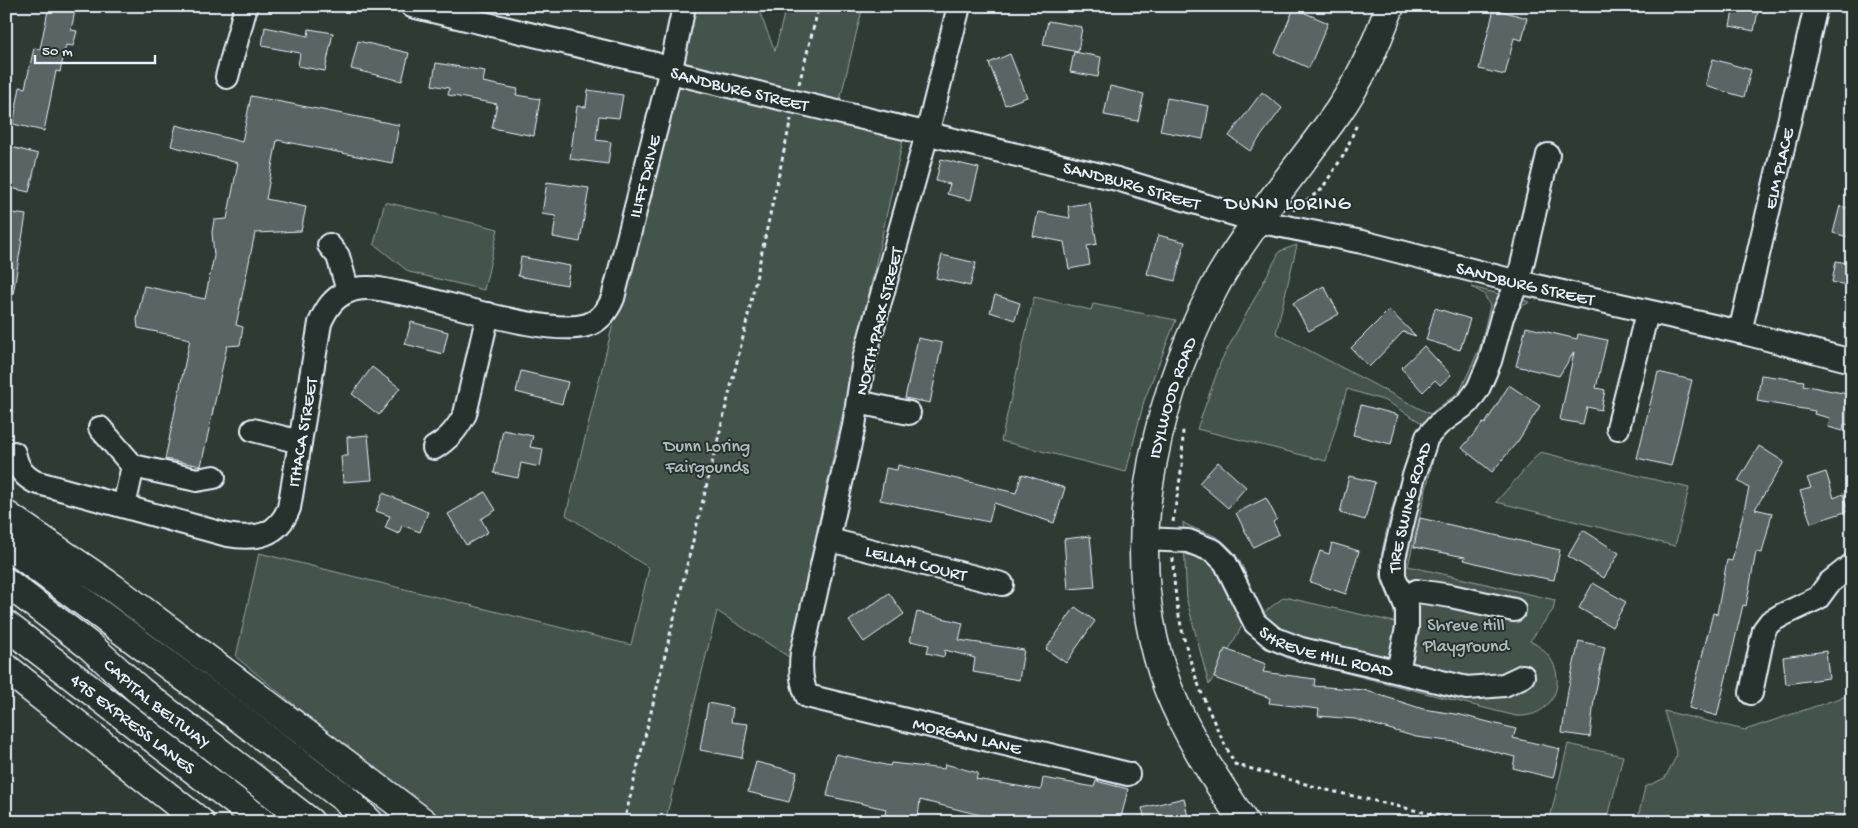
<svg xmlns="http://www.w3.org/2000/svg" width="1858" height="828" font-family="'Gochi Hand',sans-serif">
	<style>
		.green { fill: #45524e; stroke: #96a2a3 }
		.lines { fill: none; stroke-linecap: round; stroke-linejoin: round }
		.stream { stroke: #9da8a9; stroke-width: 5 }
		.building { fill: #596563; stroke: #e8f1f8 }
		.minor-casing { stroke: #e8f1f8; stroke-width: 26 }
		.major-casing { stroke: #e8f1f8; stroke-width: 31 }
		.highway-casing { stroke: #e8f1f8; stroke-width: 31 }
		.path { stroke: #e8f1f8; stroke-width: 3; stroke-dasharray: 4 4; stroke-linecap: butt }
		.minor { stroke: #26332d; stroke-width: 22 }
		.major { stroke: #26332d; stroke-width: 28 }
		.highway { stroke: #26332d; stroke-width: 28 }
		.labels { text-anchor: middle; stroke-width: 4; stroke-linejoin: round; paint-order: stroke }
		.street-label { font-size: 18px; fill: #e8f1f8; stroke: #26332d }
		.park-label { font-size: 18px; fill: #afb9bc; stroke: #26332d }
		.quarter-label { font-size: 20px; letter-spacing: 1px; fill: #e8f1f8; stroke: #26332d }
	</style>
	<rect width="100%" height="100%" fill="#2e3b35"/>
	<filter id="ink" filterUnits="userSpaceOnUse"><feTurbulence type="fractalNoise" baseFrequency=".02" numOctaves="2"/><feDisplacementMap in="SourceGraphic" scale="10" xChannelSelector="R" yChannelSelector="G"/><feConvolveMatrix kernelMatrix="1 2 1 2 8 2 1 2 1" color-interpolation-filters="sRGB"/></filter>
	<g filter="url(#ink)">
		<g class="green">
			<path d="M 691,6 L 757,6 L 775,51 L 786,6 L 863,6 L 836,116 L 903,140 L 789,657 L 717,611 L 665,822 L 436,822 L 236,657 L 259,553 L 631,645 L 649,568 L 566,515 Z"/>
			<path d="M 385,202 L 498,229 L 484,290 L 409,272 L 374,244 Z"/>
			<path d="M 1297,245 L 1276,333 L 1430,414 L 1460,391 L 1480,347 L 1490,306 L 1484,294 L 1472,287 L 1530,302 L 1520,307 L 1515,315 C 1507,343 1498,387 1479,409 C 1466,423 1446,428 1436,447 L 1408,566 L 1555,600 L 1553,610 L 1530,641 C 1574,663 1561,719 1516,716 L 1290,659 L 1265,648 L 1242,626 L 1209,685 L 1187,601 L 1183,522 C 1192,530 1209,531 1221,540 C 1249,561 1246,587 1262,614 L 1284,597 L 1394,622 C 1397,605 1381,589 1380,571 C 1379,549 1409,440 1422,423 L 1386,401 L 1347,389 L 1326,461 L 1197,429 L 1221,361 L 1280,251 Z"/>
			<path d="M 1034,297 L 1091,310 L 1093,304 L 1176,320 L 1144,401 L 1126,472 L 1001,441 Z"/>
			<path d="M 1540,452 L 1689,488 L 1675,546 L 1496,502 Z"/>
			<path d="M 1852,694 L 1852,822 L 1637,822 L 1645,787 L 1665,778 L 1677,755 L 1664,711 L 1745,730 Z"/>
			<path d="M 1568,744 L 1623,756 L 1607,822 L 1549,822 Z"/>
		</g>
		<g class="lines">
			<path class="stream" d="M 1820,822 L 1846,817"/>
		</g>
		<g class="building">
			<path d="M 49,6 L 76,6 L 71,30 L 77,31 L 73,46 L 66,45 L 60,72 L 56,71 L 44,131 L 13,124 L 20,87 L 25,88 L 34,48 L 40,49 Z"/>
			<path d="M 1734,6 L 1759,6 L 1754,31 L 1730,26 Z"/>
			<path d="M 1294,8 L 1328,23 L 1309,68 L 1275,53 Z"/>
			<path d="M 1494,9 L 1527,18 L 1522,40 L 1514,38 L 1505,75 L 1479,69 Z"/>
			<path d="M 1048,21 L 1082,27 L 1078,52 L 1043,45 Z"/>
			<path d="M 265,27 L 308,36 L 309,29 L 333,33 L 325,71 L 298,66 L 300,53 L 262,46 Z"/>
			<path d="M 358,41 L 409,53 L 402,81 L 351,69 Z"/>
			<path d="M 1074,52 L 1101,57 L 1098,77 L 1070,72 Z"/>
			<path d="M 1010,54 L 1027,97 L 1005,105 L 989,63 Z"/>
			<path d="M 1713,59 L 1751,70 L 1744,97 L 1705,86 Z"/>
			<path d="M 436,63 L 485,71 L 483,82 L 518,89 L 516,95 L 540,99 L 534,136 L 492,128 L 497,104 L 448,95 L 449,88 L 432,85 Z"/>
			<path d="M 1110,86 L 1144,94 L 1138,121 L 1104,115 Z"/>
			<path d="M 588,90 L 623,95 L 619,118 L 599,116 L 596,140 L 611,142 L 608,164 L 570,159 L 577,106 L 586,107 Z"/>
			<path d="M 1262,92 L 1282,108 L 1250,151 L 1229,136 Z"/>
			<path d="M 251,96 L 399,125 L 392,163 L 277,140 L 266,199 L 306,207 L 301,231 L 255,233 L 236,325 L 243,327 L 240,345 L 227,346 L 201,466 L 165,459 L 190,339 L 138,328 L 137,320 L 144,286 L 205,299 L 214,256 L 212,232 L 214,220 L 227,219 L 238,163 L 171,146 L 176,125 L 242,142 Z"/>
			<path d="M 1167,98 L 1209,106 L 1203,139 L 1160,131 Z"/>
			<path d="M 11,147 L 38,154 L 29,192 L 6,187 L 6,168 Z"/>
			<path d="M 941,159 L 979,168 L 971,200 L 947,194 L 950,184 L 936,181 Z"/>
			<path d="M 547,182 L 589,188 L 580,242 L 553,237 L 556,216 L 542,214 Z"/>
			<path d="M 1090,203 L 1097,244 L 1087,246 L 1090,265 L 1069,269 L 1064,242 L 1033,236 L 1038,212 L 1070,218 L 1068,206 Z"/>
			<path d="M 1840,206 L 1852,209 L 1852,238 L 1833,233 Z"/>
			<path d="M 6,212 L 26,215 L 13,294 L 6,294 Z"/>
			<path d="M 1158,235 L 1185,242 L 1175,281 L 1147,274 Z"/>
			<path d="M 942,255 L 976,263 L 970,286 L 936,278 Z"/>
			<path d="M 521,257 L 570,266 L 567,285 L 518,276 Z"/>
			<path d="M 1836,261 L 1852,264 L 1852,286 L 1832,282 Z"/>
			<path d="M 1324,286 L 1339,314 L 1309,331 L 1293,303 Z"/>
			<path d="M 995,295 L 1020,303 L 1015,320 L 990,312 Z"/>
			<path d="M 1435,308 L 1470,319 L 1460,350 L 1426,340 Z"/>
			<path d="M 1389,310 L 1416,336 L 1403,332 L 1369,367 L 1351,348 Z"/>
			<path d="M 411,322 L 448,332 L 443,354 L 405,344 Z"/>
			<path d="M 1526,327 L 1577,339 L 1578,334 L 1607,340 L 1596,388 L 1605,390 L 1601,410 L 1587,407 L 1583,424 L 1560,420 L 1574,352 L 1559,376 L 1516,366 Z"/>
			<path d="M 918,338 L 942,343 L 930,403 L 905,398 Z"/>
			<path d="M 1424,346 L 1451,375 L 1440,385 L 1435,380 L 1423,392 L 1401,368 Z"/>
			<path d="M 372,367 L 400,388 L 379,415 L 352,394 Z"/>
			<path d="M 521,371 L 568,382 L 562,404 L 516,392 Z"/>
			<path d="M 1658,372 L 1692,380 L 1671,466 L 1637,458 Z"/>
			<path d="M 1761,375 L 1804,381 L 1803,385 L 1852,395 L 1852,425 L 1844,424 L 1843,431 L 1828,427 L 1830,418 L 1814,414 L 1815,411 L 1757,401 Z"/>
			<path d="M 1509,385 L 1540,406 L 1518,441 L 1492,472 L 1462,448 L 1483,423 L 1485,424 Z"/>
			<path d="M 1361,405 L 1398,415 L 1391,444 L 1353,435 Z"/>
			<path d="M 503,430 L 533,436 L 530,447 L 543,449 L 540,467 L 521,463 L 518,478 L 494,473 Z"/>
			<path d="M 368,435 L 372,480 L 343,482 L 341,456 L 348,456 L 347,437 Z"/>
			<path d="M 1759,446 L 1784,462 L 1755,509 L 1772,513 L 1762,553 L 1756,552 L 1746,606 L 1743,605 L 1717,716 L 1689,708 L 1713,613 L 1717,614 L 1727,560 L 1732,561 L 1749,488 L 1738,481 Z"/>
			<path d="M 1218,462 L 1246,487 L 1228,508 L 1199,483 Z"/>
			<path d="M 898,465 L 1016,493 L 1022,474 L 1065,488 L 1054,523 L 994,503 L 989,522 L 880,500 L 886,468 L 897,470 Z"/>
			<path d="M 1826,472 L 1834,498 L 1843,494 L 1848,511 L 1811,523 L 1800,491 L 1811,488 L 1807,478 Z"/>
			<path d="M 1349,476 L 1375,482 L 1365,520 L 1340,513 Z"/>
			<path d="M 485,492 L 496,510 L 481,519 L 488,532 L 466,545 L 448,514 Z"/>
			<path d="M 383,493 L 428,512 L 420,532 L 402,525 L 399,534 L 385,528 L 390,516 L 376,511 Z"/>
			<path d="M 1266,498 L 1277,519 L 1273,522 L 1279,534 L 1253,547 L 1236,513 Z"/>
			<path d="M 1420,518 L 1560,550 L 1554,580 L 1511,572 L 1464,560 L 1465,557 L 1414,547 Z"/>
			<path d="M 1583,530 L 1619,553 L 1604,578 L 1568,556 Z"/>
			<path d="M 1090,536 L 1095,587 L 1068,589 L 1064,539 Z"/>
			<path d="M 1332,543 L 1359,551 L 1346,594 L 1310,582 L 1320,551 L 1329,554 Z"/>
			<path d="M 1593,583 L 1626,602 L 1612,627 L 1579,608 Z"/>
			<path d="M 889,593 L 904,614 L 864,642 L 849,621 Z"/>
			<path d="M 1075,607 L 1095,621 L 1066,663 L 1046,649 Z"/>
			<path d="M 917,612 L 963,623 L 959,640 L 1024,650 L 1019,680 L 973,672 L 975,658 L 945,650 L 944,657 L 927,653 L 929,645 L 910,641 Z"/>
			<path d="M 1579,641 L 1605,647 L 1594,699 L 1590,737 L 1562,733 L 1568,690 Z"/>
			<path d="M 1225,649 L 1266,664 L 1263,672 L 1315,679 L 1314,686 L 1364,690 L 1423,709 L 1461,715 L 1516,729 L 1513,738 L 1560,749 L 1553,778 L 1513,768 L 1515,757 L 1456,742 L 1416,737 L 1355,719 L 1318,716 L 1319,709 L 1269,703 L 1270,698 L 1214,678 Z"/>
			<path d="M 1826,651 L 1829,678 L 1786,684 L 1783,657 Z"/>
			<path d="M 708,703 L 733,708 L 731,722 L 748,724 L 742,758 L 700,750 Z"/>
			<path d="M 836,754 L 890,766 L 891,763 L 944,769 L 945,764 L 978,773 L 976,779 L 1041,790 L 1043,778 L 1094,787 L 1096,781 L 1128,789 L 1120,822 L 1044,822 L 1019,817 L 1018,822 L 983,822 L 984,816 L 920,800 L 918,818 L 885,815 L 886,809 L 827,796 Z"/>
			<path d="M 756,762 L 797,772 L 789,802 L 748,792 Z"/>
			<path d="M 1184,798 L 1189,822 L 1146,822 L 1142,808 Z"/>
		</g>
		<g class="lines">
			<defs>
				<g id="minor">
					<path id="s1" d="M 412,6 L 655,64 L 683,75 L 1117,179 L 1257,221 L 1362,242 L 1518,282 L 1740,332 L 1852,361"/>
					<path id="s2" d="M 959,6 L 927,134 L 864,359 L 854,426 L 802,653 C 800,668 801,682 807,696 L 1128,774"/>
					<path d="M 227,77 L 246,6"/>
					<path d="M 329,245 L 338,256 L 348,291"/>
					<path id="s3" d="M 1740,332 L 1816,6"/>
					<path d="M 858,402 L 909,413"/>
					<path d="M 100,428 L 133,466 L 124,506"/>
					<path d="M 1618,428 L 1647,313"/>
					<path d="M 253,430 L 300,442"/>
					<path d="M 434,448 C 449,439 457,429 465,414 L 488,314"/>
					<path id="s4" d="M 14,453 C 18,468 22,475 35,482 L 227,535 C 256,540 278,536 289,508 L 320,323 C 326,309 333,298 347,292 C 364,284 383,290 400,293 C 445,301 547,337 587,325 C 600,321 608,310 613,298 L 671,69 L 684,6"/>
					<path d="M 133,466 L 197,480 L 214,477"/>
					<path id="s5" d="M 1144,539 L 1188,541 L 1214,551 L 1225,562 L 1255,623 L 1273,638 L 1301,649 L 1467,688 L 1504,685 L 1523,676"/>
					<path id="s6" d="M 830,540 L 1002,584"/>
					<path d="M 1403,598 L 1417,591 L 1451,596 L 1514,610"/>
					<path id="s7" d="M 1398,671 L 1407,628 L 1407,609 L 1394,576 L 1394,558 L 1413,479 L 1427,437 L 1439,424 L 1468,403 L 1478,389 L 1490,361 L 1502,317 L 1518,282 L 1548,155"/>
					<path d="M 1751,693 L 1764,630 L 1770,622 L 1782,615 L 1818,598 L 1829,583 L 1852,565"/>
				</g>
				<g id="major">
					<path id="s8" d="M 1244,822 C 1215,779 1187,736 1168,688 C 1119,557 1151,410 1213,290 C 1225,266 1242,243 1257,221 C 1283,184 1312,149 1338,112 C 1361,79 1377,43 1390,6"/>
				</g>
				<g id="highway">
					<path d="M 6,515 L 113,588 L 423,822"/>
					<path d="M 6,544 L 234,714 L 344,798 L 369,822"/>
					<path id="s9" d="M 6,582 L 91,647 L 140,691 L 310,822"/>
					<path id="s10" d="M 6,625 L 262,822"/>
					<path d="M 6,668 L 200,822"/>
				</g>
			</defs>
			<use href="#minor" class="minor-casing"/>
			<use href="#major" class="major-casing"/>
			<use href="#highway" class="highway-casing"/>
			<g class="path">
				<path d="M 799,84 L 819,6"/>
				<path d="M 1293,210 L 1321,190 L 1345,153 L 1357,124"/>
				<path d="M 1173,522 L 1182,466 L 1183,429"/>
				<path d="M 1173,558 C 1174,631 1201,701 1235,764"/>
				<path d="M 1234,764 L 1327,790 L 1466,822"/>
				<path d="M 624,822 L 745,329 L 791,119"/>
			</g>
			<use href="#minor" class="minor"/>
			<use href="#major" class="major"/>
			<use href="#highway" class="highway"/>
		</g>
	</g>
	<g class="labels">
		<g class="street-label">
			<text dy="6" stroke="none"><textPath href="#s1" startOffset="338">SANDBURG STREET</textPath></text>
			<text dy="6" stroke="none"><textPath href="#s3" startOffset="168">ELM PLACE</textPath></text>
			<text dy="6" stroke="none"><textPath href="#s4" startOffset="950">ILIFF DRIVE</textPath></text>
			<text dy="6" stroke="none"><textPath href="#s1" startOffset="742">SANDBURG STREET</textPath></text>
			<text dy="6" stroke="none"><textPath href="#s1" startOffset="1148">SANDBURG STREET</textPath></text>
			<text transform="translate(878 321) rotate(-76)" y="6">NORTH PARK STREET</text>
			<text dy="6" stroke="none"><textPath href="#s8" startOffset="451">IDYLWOOD ROAD</textPath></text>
			<text dy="6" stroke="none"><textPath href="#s4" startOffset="388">ITHACA STREET</textPath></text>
			<text dy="6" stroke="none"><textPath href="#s7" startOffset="169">TIRE SWING ROAD</textPath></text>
			<text dy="6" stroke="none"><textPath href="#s6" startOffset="89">LELLAH COURT</textPath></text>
			<text dy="6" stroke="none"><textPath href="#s5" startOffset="234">SHREVE HILL ROAD</textPath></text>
			<text dy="6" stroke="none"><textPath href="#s9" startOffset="194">CAPITAL BELTWAY</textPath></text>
			<text dy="6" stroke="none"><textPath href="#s10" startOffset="161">495 EXPRESS LANES</textPath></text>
			<text dy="6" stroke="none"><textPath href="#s2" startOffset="875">MORGAN LANE</textPath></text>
		</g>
		<g class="park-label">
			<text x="707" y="451">Dunn Loring<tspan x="707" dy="21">Fairgounds</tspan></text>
			<text x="1466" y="630">Shreve Hill<tspan x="1466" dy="21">Playground</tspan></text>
		</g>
		<g class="quarter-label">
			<text x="1288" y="209">DUNN LORING</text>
		</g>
	</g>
	<rect width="1858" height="828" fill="none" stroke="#26332d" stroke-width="25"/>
	<rect x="12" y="12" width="1833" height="803" fill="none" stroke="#e8f1f8" stroke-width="2" filter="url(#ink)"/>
	<path d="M35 55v8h120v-8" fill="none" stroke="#e8f1f8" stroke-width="2.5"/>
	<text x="42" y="55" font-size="15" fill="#e8f1f8" stroke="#26332d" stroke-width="4" paint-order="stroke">50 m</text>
</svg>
